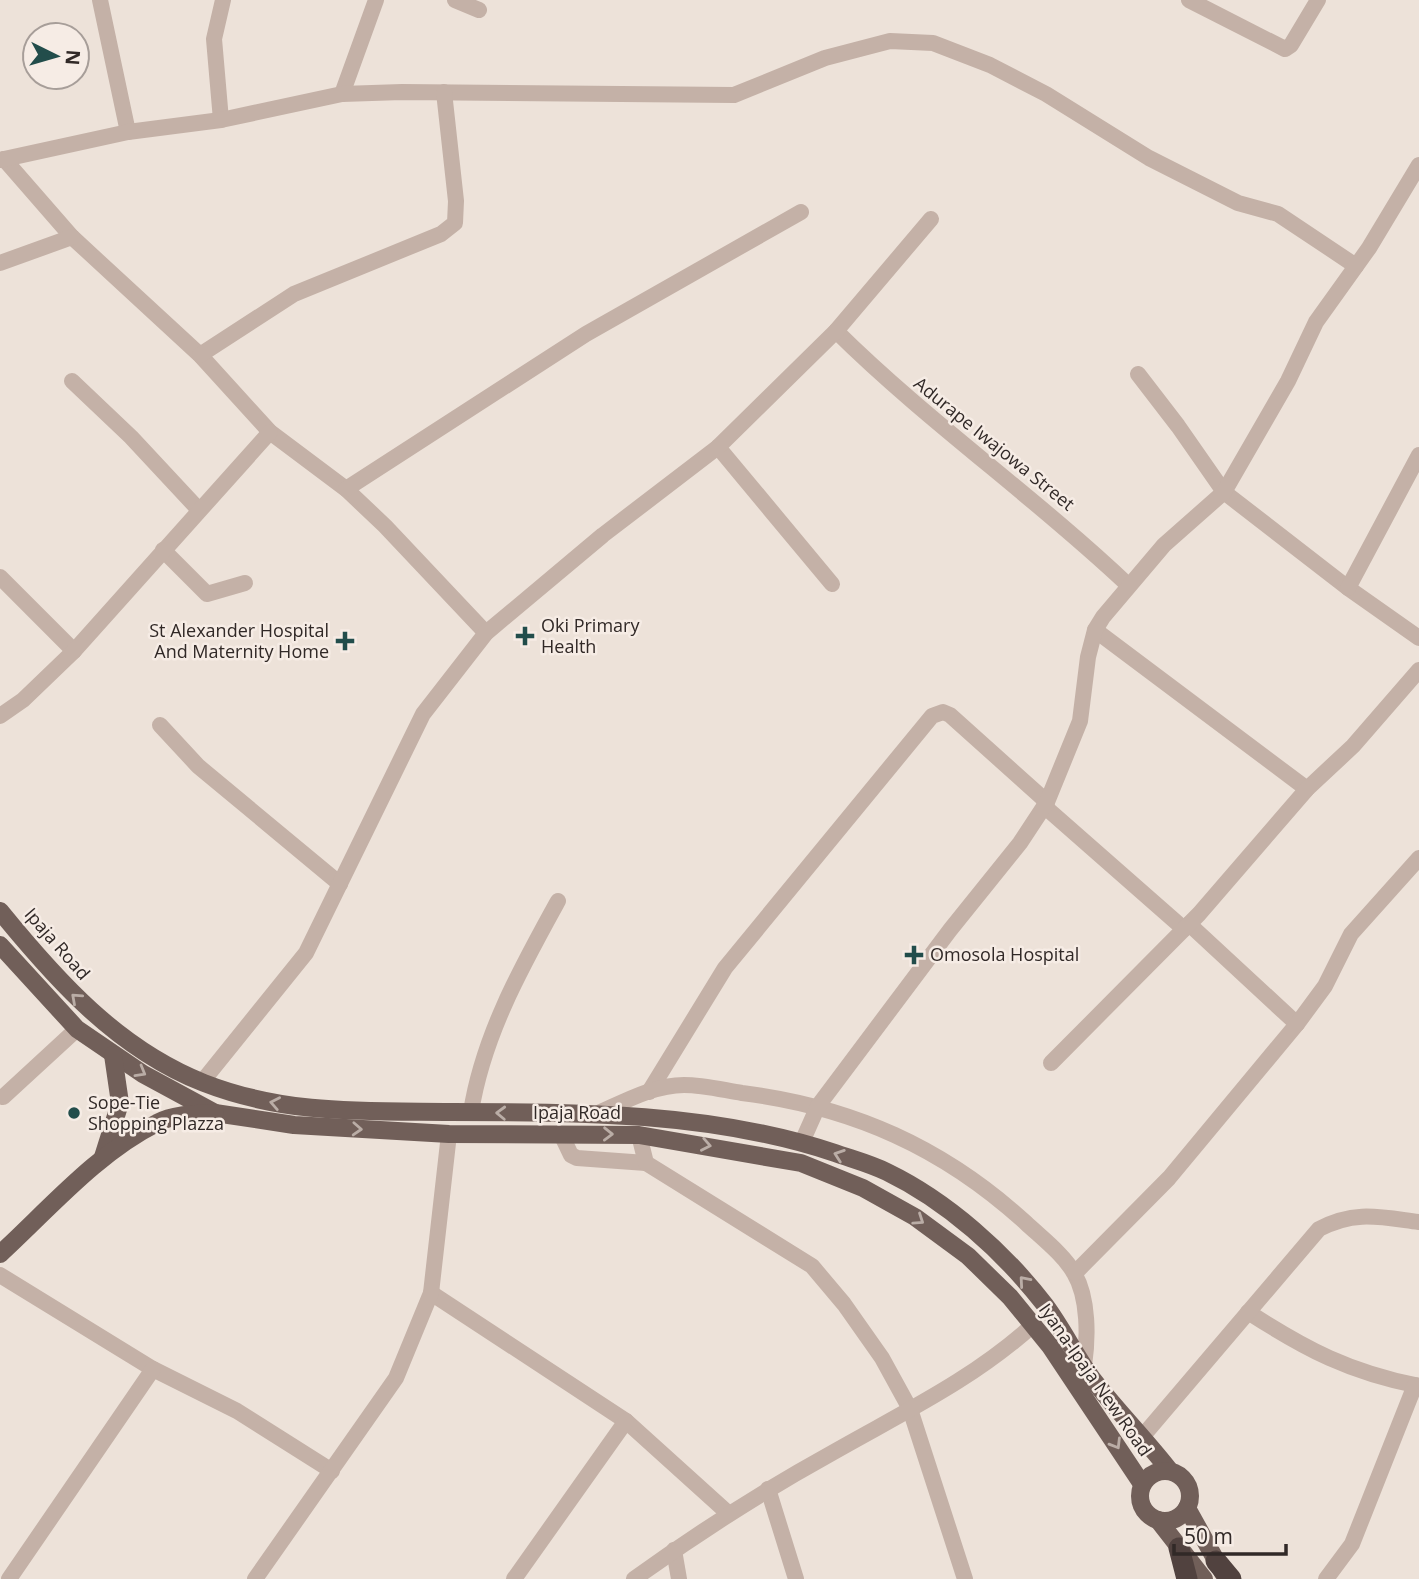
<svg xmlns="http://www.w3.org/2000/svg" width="1419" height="1579" font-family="'Open Sans',sans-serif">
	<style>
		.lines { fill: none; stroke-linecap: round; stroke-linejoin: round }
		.minor { stroke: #c4b1a7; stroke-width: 16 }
		.major { stroke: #715f59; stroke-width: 18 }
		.highway { stroke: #51423f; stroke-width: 21 }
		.oneway { stroke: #baada6 }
		.poi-dot { fill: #224d4b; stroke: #f6ece5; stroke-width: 2.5 }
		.labels { text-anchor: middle; stroke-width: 5; stroke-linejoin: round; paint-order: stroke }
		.street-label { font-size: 18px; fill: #312927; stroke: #f6ece5 }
		.poi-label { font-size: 18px; fill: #312927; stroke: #f6ece5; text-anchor: start }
	</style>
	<rect width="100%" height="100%" fill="#ede2d9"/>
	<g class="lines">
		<g class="minor">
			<path d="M 100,0 L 128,132"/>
			<path d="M 455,0 L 479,10"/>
			<path d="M 1189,0 L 1285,49 L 1291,45 L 1318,0"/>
			<path d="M 342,94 L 376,0"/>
			<path d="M 221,120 L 214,39 L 223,0"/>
			<path d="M 4,159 L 72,237 L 200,355 L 270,432 L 346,489 L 385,526 L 486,633"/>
			<path d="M 0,160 L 128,132 L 221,120 L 342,94 L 402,92 L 734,95 L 825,58 L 890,41 L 933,43 L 990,65 L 1046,94 L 1149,158 L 1238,203 L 1278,214 L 1356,266"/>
			<path d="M 0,263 L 72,237"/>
			<path d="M 836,331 C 928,422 1034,496 1128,585"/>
			<path d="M 200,355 L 294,294 L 441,234 L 455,223 L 456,201 L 444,92"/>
			<path d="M 1138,374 L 1178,426 L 1224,492 L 1348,588 L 1419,638"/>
			<path d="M 72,381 L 131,437 L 199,510"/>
			<path d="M 718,447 L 832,584"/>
			<path d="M 346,489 L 586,334 L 801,212"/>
			<path d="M 163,550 L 207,594 L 245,583"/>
			<path d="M 0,577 L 74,651"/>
			<path d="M 1348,588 L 1419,455"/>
			<path d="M 1095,630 L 1307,789"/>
			<path d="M 0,716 L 23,700 L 74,651 L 270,432"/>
			<path d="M 160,725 L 198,766 L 340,884"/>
			<path d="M 1044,806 L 1184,929"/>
			<path d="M 1189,924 L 1297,1024"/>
			<path d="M 1051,1063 L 1199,914 L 1307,789 L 1353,746 L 1419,670"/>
			<path d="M 202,1082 L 306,953 L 423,714 L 486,633 L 603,535 L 718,447 L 836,331 L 931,219"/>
			<path d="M 649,1092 L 725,968 L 932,716 L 943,712 L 950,715 L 1047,802"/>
			<path d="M 3,1097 L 77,1029"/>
			<path d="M 471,1112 C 483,1036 521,968 558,901"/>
			<path d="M 594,1115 C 622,1103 653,1085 684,1085 C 703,1085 723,1090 742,1093 C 853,1107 944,1148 1026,1223 C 1042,1238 1064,1255 1074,1273 C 1089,1298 1088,1339 1084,1366"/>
			<path d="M 561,1134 L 571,1155 L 577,1158 L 646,1163"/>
			<path d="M 639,1135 L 646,1163 L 812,1266 L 844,1304 L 882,1358 L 910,1409 L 965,1579"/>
			<path d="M 802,1142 L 818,1106 L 950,930 L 1020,843 L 1047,802 L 1080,721 L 1088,657 L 1095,630 L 1103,617 L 1164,545 L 1224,492 L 1288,381 L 1316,322 L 1369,248 L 1419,165"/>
			<path d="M 1075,1273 L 1169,1178 L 1297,1024 L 1325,986 L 1351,934 L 1419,858"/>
			<path d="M 0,1275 L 153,1369 L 237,1411 L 332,1471"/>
			<path d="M 431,1293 L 626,1421 L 729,1514"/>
			<path d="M 1248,1312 C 1307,1350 1349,1372 1419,1386"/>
			<path d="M 1142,1437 L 1319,1229 C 1355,1210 1380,1217 1419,1222"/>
			<path d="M 768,1489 L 796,1579"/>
			<path d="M 674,1550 L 679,1579"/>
			<path d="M 9,1579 L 153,1369"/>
			<path d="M 255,1579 L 396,1378 L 431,1293 L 449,1134"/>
			<path d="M 514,1579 L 626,1421"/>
			<path d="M 634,1579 C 698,1533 763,1491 832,1453 C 902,1413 974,1379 1034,1324"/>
			<path d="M 1326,1579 L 1352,1544 L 1415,1385"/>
		</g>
		<g class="major">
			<path d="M 0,911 C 57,981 118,1049 204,1083 C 286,1115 365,1111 450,1112 C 578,1112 713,1112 835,1153 C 852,1159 871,1164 887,1172 C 947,1201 1004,1252 1045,1305 C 1063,1329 1076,1357 1094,1381 C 1118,1412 1146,1440 1170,1471"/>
			<path d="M 0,945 L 77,1029 L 143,1074 L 215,1113 L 294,1125 L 449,1134 L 639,1135 L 801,1163 L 863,1188 L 915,1217 L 968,1256 L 1010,1297 L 1050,1346 L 1142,1484"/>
			<path d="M 103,1157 L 120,1103 L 113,1055"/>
			<path d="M 0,1254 C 49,1209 97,1153 157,1123 C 174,1114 196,1114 215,1113"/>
			<circle cx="1165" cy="1496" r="25"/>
			<path d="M 1187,1508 L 1223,1573"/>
			<path d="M 1158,1520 L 1204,1579"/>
		</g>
		<g class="highway">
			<path d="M 1179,1548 L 1187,1579"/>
			<path d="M 1216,1561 L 1231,1579"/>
		</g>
	</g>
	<defs><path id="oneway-chevron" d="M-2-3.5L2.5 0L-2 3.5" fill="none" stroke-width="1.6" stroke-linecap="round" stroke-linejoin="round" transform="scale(1.75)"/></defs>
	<g class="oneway">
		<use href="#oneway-chevron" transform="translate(76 998) rotate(-138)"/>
		<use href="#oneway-chevron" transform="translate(141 1072) rotate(30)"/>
		<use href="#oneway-chevron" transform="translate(275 1103) rotate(-169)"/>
		<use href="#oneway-chevron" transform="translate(501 1113) rotate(-178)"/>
		<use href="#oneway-chevron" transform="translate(357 1129) rotate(3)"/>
		<use href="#oneway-chevron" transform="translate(608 1134) rotate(1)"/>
		<use href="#oneway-chevron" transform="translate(706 1145) rotate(11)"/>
		<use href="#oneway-chevron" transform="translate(839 1155) rotate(-161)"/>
		<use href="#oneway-chevron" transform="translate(919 1220) rotate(34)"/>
		<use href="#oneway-chevron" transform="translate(1024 1281) rotate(-131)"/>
		<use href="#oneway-chevron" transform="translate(1116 1444) rotate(59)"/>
	</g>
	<g class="poi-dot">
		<path d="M521.5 625.5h7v7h7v7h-7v7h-7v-7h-7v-7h7z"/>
		<path d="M341.5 630.5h7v7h7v7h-7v7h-7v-7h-7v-7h7z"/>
		<path d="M910.5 944.5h7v7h7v7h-7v7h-7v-7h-7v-7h7z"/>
		<circle cx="74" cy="1113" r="7"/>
	</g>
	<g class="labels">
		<g class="street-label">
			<text transform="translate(994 444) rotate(39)" y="6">Adurape Iwajowa Street</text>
			<text transform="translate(57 944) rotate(49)" y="6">Ipaja Road</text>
			<text x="577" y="1119">Ipaja Road</text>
			<text transform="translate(1095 1380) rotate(55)" y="6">Iyana-Ipaja New Road</text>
		</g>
		<g class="poi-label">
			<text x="541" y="632">Oki Primary<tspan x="541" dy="21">Health</tspan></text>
			<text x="329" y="637" text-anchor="end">St Alexander Hospital<tspan x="329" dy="21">And Maternity Home</tspan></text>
			<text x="930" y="961">Omosola Hospital</text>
			<text x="88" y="1109">Sope-Tie<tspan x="88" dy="21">Shopping Plazza</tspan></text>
		</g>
	</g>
	<g transform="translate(56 56) rotate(95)"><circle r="33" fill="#f6ece5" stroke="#a79e99" stroke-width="2"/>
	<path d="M0-5L12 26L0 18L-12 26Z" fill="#224d4b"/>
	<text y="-10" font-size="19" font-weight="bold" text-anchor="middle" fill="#312927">N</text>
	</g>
	<path d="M1174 1544v10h112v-10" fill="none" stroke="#312927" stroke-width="3.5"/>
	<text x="1184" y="1544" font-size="21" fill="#312927" stroke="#f6ece5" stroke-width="5" paint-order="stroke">50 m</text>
</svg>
